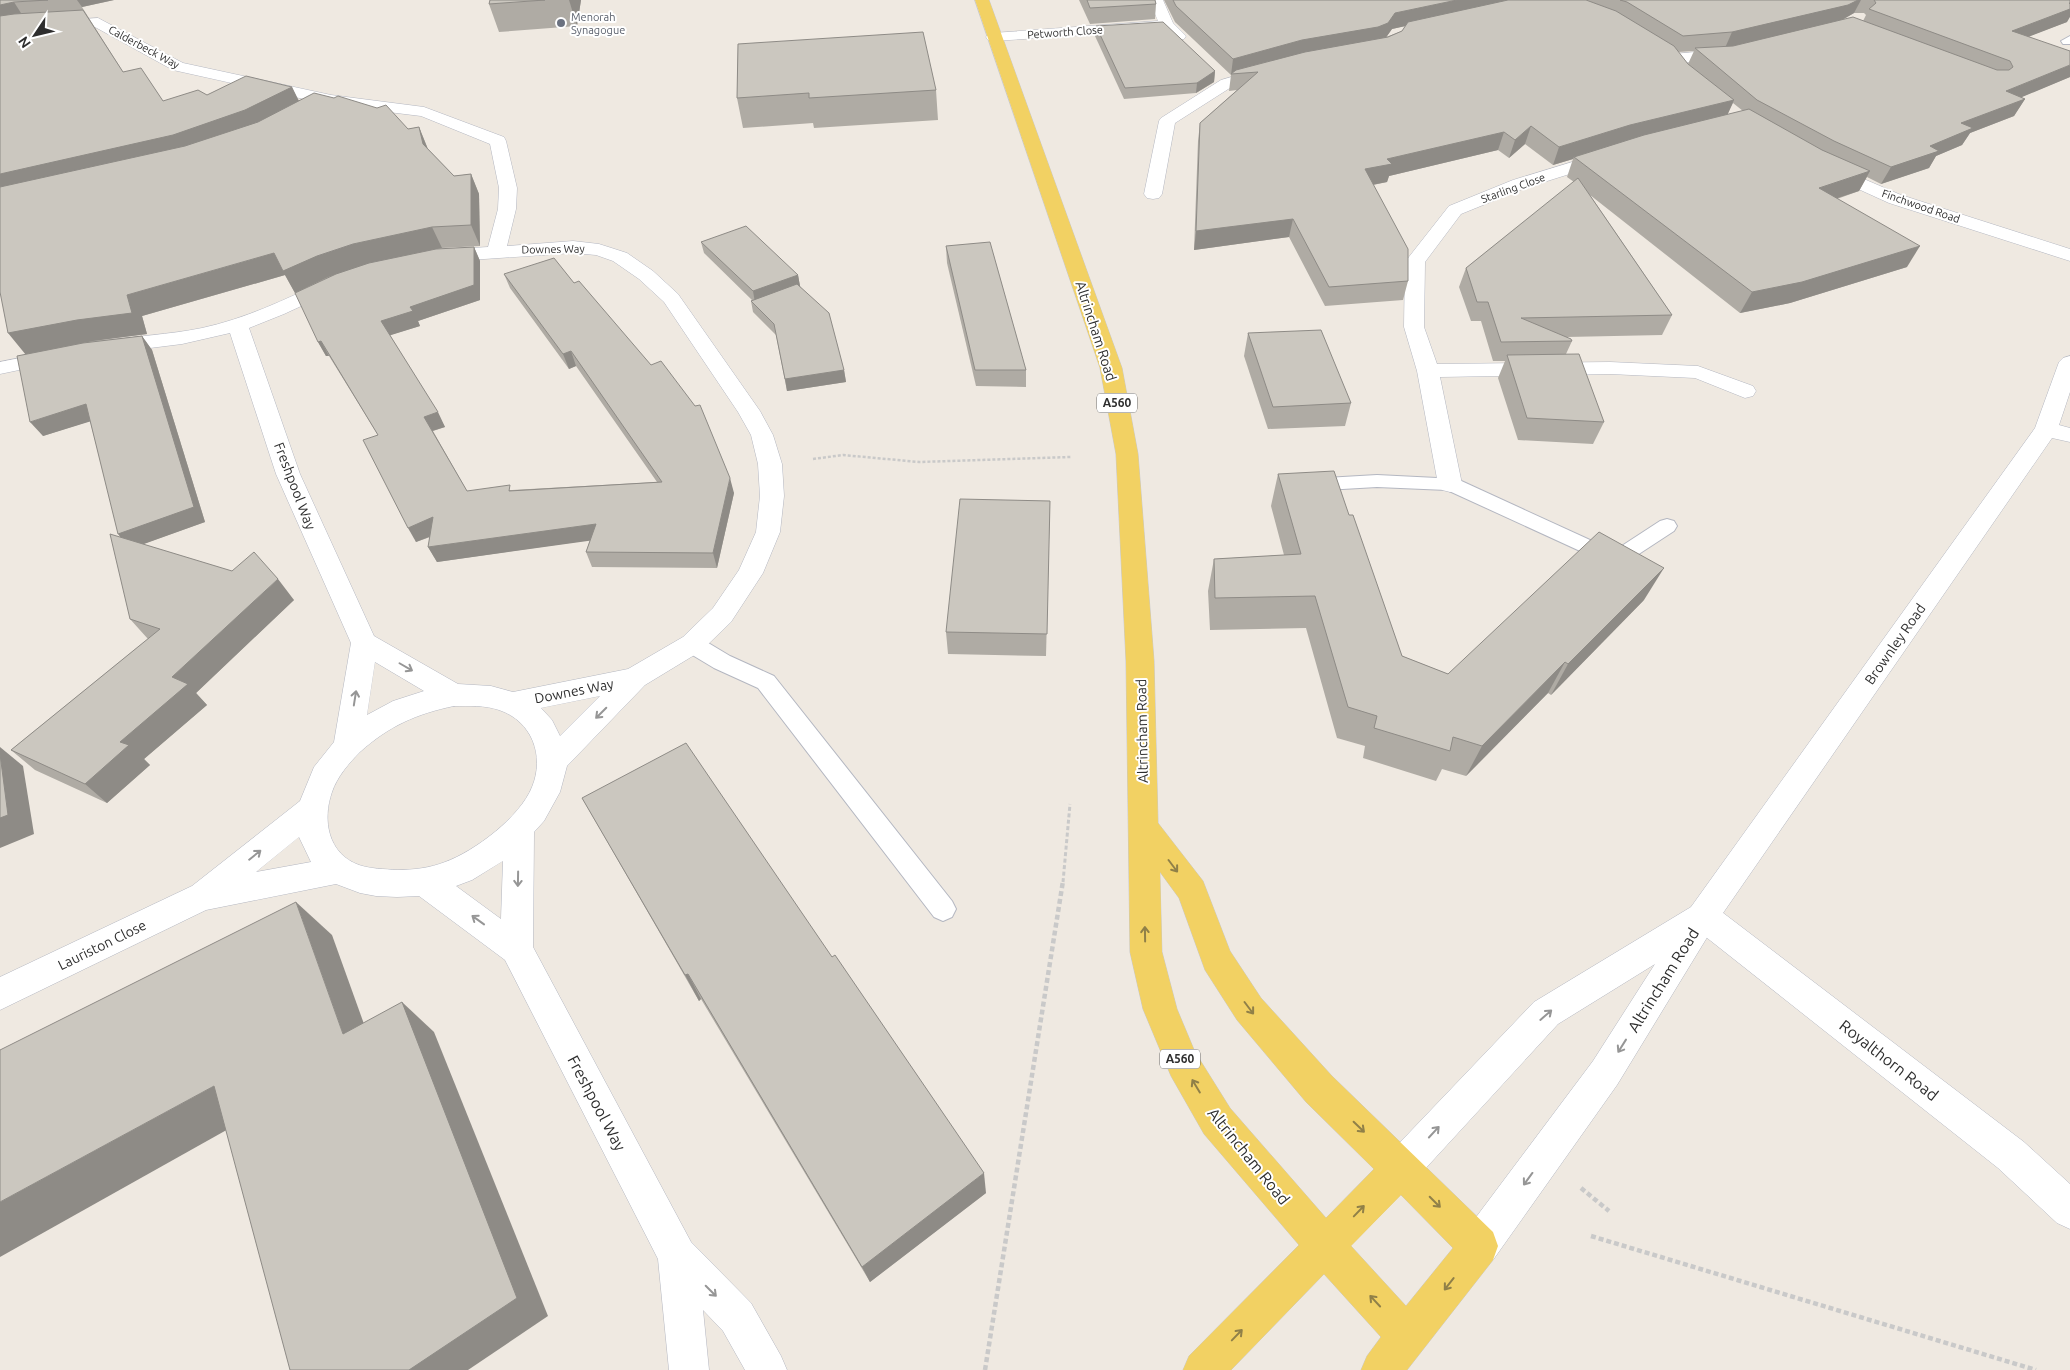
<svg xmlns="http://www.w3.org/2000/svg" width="2070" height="1370" font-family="Ubuntu,sans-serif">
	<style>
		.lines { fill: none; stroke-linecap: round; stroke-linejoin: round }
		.service-casing { stroke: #b4b7c1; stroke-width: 2 }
		.minor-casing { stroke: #b4b7c1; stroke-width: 1 }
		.tertiary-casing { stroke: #b4b7c1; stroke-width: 1 }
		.primary-casing { stroke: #c9c9c9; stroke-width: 1 }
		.path-far2 { stroke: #c9c9c9; stroke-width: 2.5; stroke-dasharray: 3 2; stroke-linecap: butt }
		.path-far1 { stroke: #c9c9c9; stroke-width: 3; stroke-dasharray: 4 2.5; stroke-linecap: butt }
		.path { stroke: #c9c9c9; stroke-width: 4.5; stroke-dasharray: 5 3; stroke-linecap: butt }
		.service { fill: #fff; fill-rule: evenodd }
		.minor { fill: #fff; fill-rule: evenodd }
		.tertiary { fill: #fff; fill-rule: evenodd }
		.primary { fill: #f2d163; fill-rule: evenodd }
		.wall { fill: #afaba4; fill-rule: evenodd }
		.shaded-wall { fill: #8e8b86 }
		.building { fill: #cbc7bf; stroke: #8e8b86 }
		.oneway { stroke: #969696 }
		.oneway2 { stroke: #908048 }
		.worship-dot { fill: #6b7280; stroke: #fff; stroke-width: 2 }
		.labels { text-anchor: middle; stroke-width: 4; stroke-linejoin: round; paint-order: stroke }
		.far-worship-label { font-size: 11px; fill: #5b616d; stroke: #fff; text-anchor: start }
		.far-street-label { font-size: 11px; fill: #2e2e2e; stroke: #fff }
		.shield { fill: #fff; stroke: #6d6d6d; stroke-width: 1 }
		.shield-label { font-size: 12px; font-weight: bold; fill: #2e2e2e }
		.street-label { font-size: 14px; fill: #2e2e2e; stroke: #fff }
		.near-street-label { font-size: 16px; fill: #2e2e2e; stroke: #fff }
	</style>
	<rect width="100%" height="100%" fill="#efe9e1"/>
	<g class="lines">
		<defs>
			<g id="service">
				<path d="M 2070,36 L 2070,44 L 2063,44 L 2061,41 Z"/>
				<path d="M 1377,475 L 1457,479 L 1614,551 L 1660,521 L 1667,519 L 1674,521 L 1677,526 L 1674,531 L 1622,565 L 1615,567 L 1447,490 L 1377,487 L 1308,491 L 1301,490 L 1298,485 L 1301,480 L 1308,479 Z"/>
				<path d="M 692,636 L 700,638 L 730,656 L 774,676 L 952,901 L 956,909 L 952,917 L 943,921 L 934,917 L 758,688 L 714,668 L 684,650 L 681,644 L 684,638 Z"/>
			</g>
			<g id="minor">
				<path d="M 1149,0 L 1163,0 L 1173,23 L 1186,36 L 1184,39 L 1174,39 L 1163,30 L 993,41 L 988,40 L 986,37 L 988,34 L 993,33 L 1158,21 Z"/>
				<path d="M 98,18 L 183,63 L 331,95 L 424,107 L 504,137 L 506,141 L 517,188 L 516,209 L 507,246 L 573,241 L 599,244 L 627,253 L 653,271 L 678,294 L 760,411 L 773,435 L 782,464 L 784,496 L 780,532 L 763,573 L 731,622 L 701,651 L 645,685 L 567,766 L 560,792 L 544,821 L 534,832 L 533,947 L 691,1242 L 751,1303 L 781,1356 L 787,1370 L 745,1370 L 723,1331 L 703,1310 L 709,1370 L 669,1370 L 658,1259 L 505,960 L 419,896 L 397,897 L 376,896 L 360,893 L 336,884 L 206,910 L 0,1010 L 0,977 L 192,886 L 300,801 L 314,767 L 334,742 L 351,643 L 276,474 L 230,333 L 182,344 L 110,353 L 103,351 L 100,347 L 103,343 C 135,335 169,335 202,328 C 244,319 285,300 324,281 L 331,279 L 338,281 L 341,285 L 338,289 L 284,314 L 249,328 L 300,474 L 374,636 L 458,684 L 491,686 L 513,692 L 628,669 L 683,637 L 713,608 L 739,570 L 756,532 L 760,496 L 758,464 L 751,435 L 738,412 L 664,302 L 639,279 L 613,261 L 596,255 L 573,253 L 440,262 L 433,260 L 430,256 L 433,252 L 440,250 L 488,247 L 498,209 L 499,188 L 490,144 L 421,116 L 331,105 L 173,70 L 95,27 L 26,31 L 0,36 L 0,28 L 26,23 ZM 375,662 L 424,691 L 393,701 L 367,715 ZM 600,696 L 560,736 L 552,720 L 541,708 ZM 454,706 C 469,706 485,705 499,710 C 532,721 545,756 532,787 C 520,817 475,851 445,862 C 430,868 413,870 397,870 C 384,869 371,869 359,865 C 328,854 322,820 332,792 C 337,777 349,763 360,752 C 389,726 416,714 454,706 ZM 299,837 L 311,862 L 256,872 ZM 503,861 L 501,919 L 456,886 L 472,880 Z"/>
				<path d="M 1729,49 L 1734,51 L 1737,54 L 1734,57 L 1673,64 L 1668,62 L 1665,59 L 1668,56 L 1673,54 Z"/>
				<path d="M 1266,67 L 1271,69 L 1274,72 L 1271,75 L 1233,86 L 1175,123 L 1162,194 L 1159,198 L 1153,199 L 1147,198 L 1144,194 L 1159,121 L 1161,118 L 1221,80 Z"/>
				<path d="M 1605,152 L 1611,153 L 1614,157 L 1611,161 L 1525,188 L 1461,214 L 1425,262 L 1424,327 L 1437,364 L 1610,362 L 1698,366 L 1753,386 L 1756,391 L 1753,396 L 1745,398 L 1695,378 L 1610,374 L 1440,377 L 1462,484 L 1458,490 L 1450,492 L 1442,490 L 1438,484 L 1417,371 L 1404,327 L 1405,262 L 1449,206 L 1513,180 Z"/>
				<path d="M 1829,164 L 1901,195 L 2070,249 L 2070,261 L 1889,203 L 1823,173 L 1820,169 L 1823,165 Z"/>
				<path d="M 55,351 L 62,353 L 66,357 L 62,361 L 0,374 L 0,362 Z"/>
				<path d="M 1703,902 L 1714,906 L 2024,1142 L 2070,1184 L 2070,1229 L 2057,1223 L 1998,1168 L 1692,926 L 1687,916 L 1692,906 Z"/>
			</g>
			<path id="tertiary" d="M 2070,356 L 2070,392 L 2059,425 L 2070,428 L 2070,442 L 2052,438 L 1714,926 L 1617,1085 L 1493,1260 L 1479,1265 L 1465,1260 L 1460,1246 L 1465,1232 L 1593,1061 L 1655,964 L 1558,1024 L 1414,1181 L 1401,1186 L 1388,1181 L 1383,1168 L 1388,1155 L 1534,1002 L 1691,907 L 2035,428 L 2059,362 L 2063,358 Z"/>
			<path id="primary" d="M 975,0 L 989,0 L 1122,368 L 1138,454 L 1154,661 L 1158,823 L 1203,881 L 1230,951 L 1261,998 L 1332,1076 L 1493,1232 L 1498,1246 L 1493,1260 L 1407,1370 L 1361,1370 L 1367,1356 L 1381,1337 L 1324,1274 L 1231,1370 L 1183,1370 L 1189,1356 L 1299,1245 L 1204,1134 L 1171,1076 L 1143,1009 L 1130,952 L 1126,661 L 1116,454 L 1100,368 ZM 1160,872 L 1179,898 L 1205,970 L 1237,1020 L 1306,1102 L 1374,1169 L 1326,1218 L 1230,1108 L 1195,1052 L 1177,1009 L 1162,952 ZM 1401,1195 L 1453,1248 L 1406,1306 L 1351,1246 Z"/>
		</defs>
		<use href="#service" class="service-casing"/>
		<use href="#minor" class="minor-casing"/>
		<use href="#tertiary" class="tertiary-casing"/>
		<use href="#primary" class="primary-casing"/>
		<path class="path-far2" d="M 813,459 L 843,455 L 919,462 L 1071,457"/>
		<path class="path-far1" d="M 1063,882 L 1070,804"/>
		<g class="path">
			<path d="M 1581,1188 L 1609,1211"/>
			<path d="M 1591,1236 L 2036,1370"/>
			<path d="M 985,1370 L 1063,881"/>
		</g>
		<use href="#service" class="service"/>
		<use href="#minor" class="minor"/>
		<use href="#tertiary" class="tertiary"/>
		<use href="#primary" class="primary"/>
	</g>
	<g class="wall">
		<path d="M 0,0 L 114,0 L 82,7 L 123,72 L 163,101 L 207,95 L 292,87 L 298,100 L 408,129 L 419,127 L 428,149 L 454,176 L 471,174 L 479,194 L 480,246 L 442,248 L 436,249 L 474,247 L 480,261 L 480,300 L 418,321 L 420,326 L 390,335 L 445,427 L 433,431 L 467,491 L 512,490 L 657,482 L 576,366 L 569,369 L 510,288 L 504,274 L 734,493 L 717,568 L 592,567 L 586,552 L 590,540 L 437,562 L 428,547 L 430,537 L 416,542 L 378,435 L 329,356 L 326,356 L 318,342 L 332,276 L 295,293 L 285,275 L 142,316 L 147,334 L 93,341 L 142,336 L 152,350 L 205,522 L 143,544 L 294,600 L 196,693 L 207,705 L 144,759 L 150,765 L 107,803 L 35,770 L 11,750 L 148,639 L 130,619 L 120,537 L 90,421 L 43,436 L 25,354 Z"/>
		<path d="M 490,0 L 581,0 L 577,26 L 499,32 L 489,4 Z"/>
		<path d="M 1079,0 L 1155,0 L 1156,4 L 1155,19 L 1090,24 Z"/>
		<path d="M 1164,0 L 2070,0 L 2067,22 L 2029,36 L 2070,77 L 2021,97 L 2025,99 L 2014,116 L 1970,133 L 1962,145 L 1936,156 L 1929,168 L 1881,184 L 1867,177 L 1859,191 L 1837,199 L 1907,267 L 1790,303 L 1740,313 L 1590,195 L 1672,315 L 1662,335 L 1566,337 L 1572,341 L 1566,354 L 1604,422 L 1593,444 L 1518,440 L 1498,378 L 1505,361 L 1493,361 L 1481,321 L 1471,321 L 1459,287 L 1466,268 L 1574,182 L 1567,177 L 1573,159 L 1553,165 L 1525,144 L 1509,158 L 1498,150 L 1389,176 L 1387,182 L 1373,185 L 1408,281 L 1403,300 L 1325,306 L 1289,237 L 1194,250 L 1198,141 L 1200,123 L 1237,90 L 1229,91 L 1231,75 L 1175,22 ZM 1854,13 L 1864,13 L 1866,15 L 1863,21 L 1844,19 ZM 1405,26 L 1402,31 L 1386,37 L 1392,29 ZM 1694,51 L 1688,64 L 1678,52 ZM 1733,103 L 1743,111 L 1727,115 Z"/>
		<path d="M 1096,26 L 1215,71 L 1214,82 L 1196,93 L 1124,99 L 1095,36 Z"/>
		<path d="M 738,44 L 936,90 L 938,120 L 814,128 L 813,123 L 743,128 L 737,98 Z"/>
		<path d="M 701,242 L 798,275 L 800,286 L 844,370 L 846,382 L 787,391 L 776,335 L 753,312 L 751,301 L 752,300 L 704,253 Z"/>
		<path d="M 946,246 L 1026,370 L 1026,387 L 976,386 L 947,263 Z"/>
		<path d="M 1248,333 L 1351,403 L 1345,426 L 1268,429 L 1244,356 Z"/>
		<path d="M 1278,474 L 1349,515 L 1402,656 L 1448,674 L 1644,600 L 1551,695 L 1548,693 L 1466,776 L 1442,769 L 1436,781 L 1363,758 L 1365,746 L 1337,738 L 1306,628 L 1210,630 L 1208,591 L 1214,559 L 1284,555 L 1271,506 Z"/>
		<path d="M 1050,501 L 1046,656 L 948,654 L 946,632 Z"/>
		<path d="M 582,798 L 986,1193 L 870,1282 L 701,999 L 699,1001 Z"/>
	</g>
	<g class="shaded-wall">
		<path d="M 77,0 L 114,0 L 82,7 Z"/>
		<path d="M 569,0 L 581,0 L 577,26 Z"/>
		<path d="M 1457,0 L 1524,0 L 1392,29 L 1385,39 L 1231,74 L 1231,75 L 1233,59 L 1302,40 L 1395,13 Z"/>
		<path d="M 1858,0 L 1861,0 L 1854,13 L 1840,21 L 1725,48 L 1732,32 Z"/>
		<path d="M 14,2 L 26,21 L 0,26 L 0,5 Z"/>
		<path d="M 2070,3 L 2070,17 L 2067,22 L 2002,47 L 2012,31 Z"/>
		<path d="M 2070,65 L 2070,77 L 1996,108 L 2006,91 Z"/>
		<path d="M 1215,71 L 1214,82 L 1196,93 L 1197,83 Z"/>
		<path d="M 292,87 L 302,107 L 255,130 L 0,198 L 0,174 Z"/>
		<path d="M 2025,99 L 2014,116 L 1970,133 L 1962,145 L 1936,156 L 1929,168 L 1881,184 L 1891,167 L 1930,146 L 1961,123 Z"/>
		<path d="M 1734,100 L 1726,118 L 1574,157 L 1573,159 L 1553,165 L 1559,147 L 1630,125 Z"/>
		<path d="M 1531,126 L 1525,144 L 1509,158 L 1515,140 Z"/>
		<path d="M 419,127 L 427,147 L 432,165 L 423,144 Z"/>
		<path d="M 1504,132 L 1498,150 L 1389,176 L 1387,182 L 1361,187 L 1365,169 L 1387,159 Z"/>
		<path d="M 1870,171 L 1859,191 L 1807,208 L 1819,188 Z"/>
		<path d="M 471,174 L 479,194 L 480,246 L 471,225 Z"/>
		<path d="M 1293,219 L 1289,237 L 1194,250 L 1196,231 Z"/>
		<path d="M 432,227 L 442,248 L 364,265 L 328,277 L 295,293 L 285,275 L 142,316 L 147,334 L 93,341 L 26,355 L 8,333 L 127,295 L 274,253 L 317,256 L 353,244 Z"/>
		<path d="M 1920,246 L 1907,267 L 1790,303 L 1740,313 L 1752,292 Z"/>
		<path d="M 474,247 L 480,261 L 480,300 L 418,321 L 420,326 L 388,336 L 381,321 L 410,307 Z"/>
		<path d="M 798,275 L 800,286 L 755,303 L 753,291 Z"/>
		<path d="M 142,336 L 152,350 L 205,522 L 130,549 L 118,534 Z"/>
		<path d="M 321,341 L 329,356 L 326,356 L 318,342 Z"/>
		<path d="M 571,351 L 576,366 L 569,369 L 563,354 Z"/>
		<path d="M 844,370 L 846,382 L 787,391 L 785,379 Z"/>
		<path d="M 86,404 L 98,419 L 43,436 L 30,422 Z"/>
		<path d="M 438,412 L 445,427 L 432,431 L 424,417 Z"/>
		<path d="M 730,478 L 734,493 L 717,568 L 713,553 Z"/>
		<path d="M 433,517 L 442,532 L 416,542 L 408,528 Z"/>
		<path d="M 596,524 L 602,539 L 437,562 L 428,547 Z"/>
		<path d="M 1664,568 L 1644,600 L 1551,695 L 1568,664 Z"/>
		<path d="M 278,579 L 294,600 L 196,693 L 207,705 L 144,759 L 150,765 L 107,803 L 85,784 L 120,742 L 172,677 Z"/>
		<path d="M 1565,662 L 1548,693 L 1466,776 L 1482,746 Z"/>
		<path d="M 0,747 L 23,766 L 34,834 L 0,848 Z"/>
		<path d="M 296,902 L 332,935 L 378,1063 L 343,1034 Z"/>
		<path d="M 688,974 L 701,999 L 699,1001 L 685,975 Z"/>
		<path d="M 402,1002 L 434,1032 L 548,1316 L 468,1370 L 409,1370 Z"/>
		<path d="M 214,1086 L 257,1113 L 0,1257 L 0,1202 Z"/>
		<path d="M 984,1173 L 986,1193 L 870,1282 L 862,1267 Z"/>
	</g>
	<g class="building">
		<path d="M 0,0 L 48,0 L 14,2 L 0,5 Z"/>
		<path d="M 490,0 L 545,0 L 489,4 Z"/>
		<path d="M 1087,0 L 1155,0 L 1156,4 L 1090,8 Z"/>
		<path d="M 1173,0 L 1457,0 L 1395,13 L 1388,23 L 1378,27 L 1302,40 L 1233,59 L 1176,6 Z"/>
		<path d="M 1508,0 L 1586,0 L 1616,11 L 1674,46 L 1688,64 L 1734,100 L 1630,125 L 1559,147 L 1531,126 L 1515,140 L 1504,132 L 1387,159 L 1392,164 L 1365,169 L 1408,249 L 1408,281 L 1329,287 L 1293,219 L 1196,231 L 1200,123 L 1258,72 L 1231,74 L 1236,70 L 1305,52 L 1388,37 L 1402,31 L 1408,22 Z"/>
		<path d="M 1620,0 L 1858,0 L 1848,5 L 1732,32 L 1683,36 L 1627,2 Z"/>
		<path d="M 1874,0 L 2070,0 L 2070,3 L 2069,3 L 2070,4 L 2070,9 L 2012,31 L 2070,51 L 2070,65 L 2006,91 L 2025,99 L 1961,123 L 1973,128 L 1930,146 L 1939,151 L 1891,167 L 1834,141 L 1757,100 L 1695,48 L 1733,46 L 1853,17 L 1997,70 L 2009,70 L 2013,67 L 2010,61 L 1869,9 L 1876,3 Z"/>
		<path d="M 83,10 L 123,72 L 141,68 L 163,101 L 198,90 L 207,95 L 246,76 L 292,87 L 245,110 L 173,135 L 0,174 L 0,16 L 14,14 Z"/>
		<path d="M 1163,22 L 1215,71 L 1197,83 L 1125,88 L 1096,26 Z"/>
		<path d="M 923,32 L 936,90 L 809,98 L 809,93 L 737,98 L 738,44 Z"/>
		<path d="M 314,93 L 334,98 L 338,96 L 377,108 L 386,105 L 408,129 L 419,127 L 423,144 L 454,176 L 471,174 L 471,225 L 432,227 L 353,244 L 317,256 L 283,271 L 274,253 L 127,295 L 132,313 L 77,320 L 8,333 L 0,292 L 0,187 L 185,146 L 258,122 Z"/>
		<path d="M 1749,109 L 1822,150 L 1870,171 L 1819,188 L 1920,246 L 1802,282 L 1752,292 L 1574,157 L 1644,135 Z"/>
		<path d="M 1578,178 L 1672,315 L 1521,318 L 1571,339 L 1572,341 L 1501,342 L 1488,302 L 1477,302 L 1466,268 Z"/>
		<path d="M 746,226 L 798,275 L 753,291 L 701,242 Z"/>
		<path d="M 990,242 L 1026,370 L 975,370 L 946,246 Z"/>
		<path d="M 474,247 L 474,285 L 410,307 L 413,311 L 381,321 L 438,412 L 424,417 L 467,491 L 510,485 L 509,491 L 662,482 L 571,351 L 563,354 L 504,274 L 554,258 L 574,283 L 579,281 L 651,365 L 661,361 L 695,406 L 700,405 L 730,478 L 713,553 L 586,552 L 596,524 L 428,547 L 433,517 L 408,528 L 363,440 L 378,435 L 321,341 L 318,342 L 295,293 L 336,274 L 369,263 L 436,249 Z"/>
		<path d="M 797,284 L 829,313 L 844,370 L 785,379 L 774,324 L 751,301 Z"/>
		<path d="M 1321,330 L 1351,403 L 1273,407 L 1248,333 Z"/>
		<path d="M 142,336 L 194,507 L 118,534 L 86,404 L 30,422 L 17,356 L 83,343 Z"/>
		<path d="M 1579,354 L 1604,422 L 1527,418 L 1507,355 Z"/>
		<path d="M 1334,471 L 1349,515 L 1353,515 L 1402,656 L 1448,674 L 1599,532 L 1664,568 L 1568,664 L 1565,662 L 1482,746 L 1453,737 L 1450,751 L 1374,728 L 1377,716 L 1348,707 L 1315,596 L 1215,598 L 1214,559 L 1301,554 L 1278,474 Z"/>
		<path d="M 960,499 L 1050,501 L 1047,634 L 946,632 Z"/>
		<path d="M 110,534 L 232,571 L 254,552 L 278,579 L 172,677 L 188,684 L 120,742 L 129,745 L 85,784 L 11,750 L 160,629 L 130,619 Z"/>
		<path d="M 686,743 L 832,957 L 835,955 L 984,1173 L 862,1267 L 688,974 L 685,975 L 582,798 Z"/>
		<path d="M 0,754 L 8,815 L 0,818 Z"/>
		<path d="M 296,902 L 343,1034 L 402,1002 L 517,1298 L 409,1370 L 290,1370 L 214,1086 L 0,1202 L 0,1050 Z"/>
	</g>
	<defs><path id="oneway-shaft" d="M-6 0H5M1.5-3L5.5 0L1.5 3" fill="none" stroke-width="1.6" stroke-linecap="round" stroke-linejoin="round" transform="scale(1.25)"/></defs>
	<g class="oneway">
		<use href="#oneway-shaft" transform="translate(406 667) rotate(30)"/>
		<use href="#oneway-shaft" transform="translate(355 698) rotate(-81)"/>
		<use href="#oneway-shaft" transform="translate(601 713) rotate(135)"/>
		<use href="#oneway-shaft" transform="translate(255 855) rotate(-39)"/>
		<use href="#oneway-shaft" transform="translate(518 879) rotate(91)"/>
		<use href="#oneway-shaft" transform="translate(478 920) rotate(-144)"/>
		<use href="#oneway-shaft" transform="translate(1546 1015) rotate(-41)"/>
		<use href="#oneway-shaft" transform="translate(1622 1046) rotate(122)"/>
		<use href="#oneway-shaft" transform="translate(1434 1132) rotate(-47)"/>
		<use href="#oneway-shaft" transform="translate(1528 1179) rotate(126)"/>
		<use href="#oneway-shaft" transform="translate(711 1291) rotate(45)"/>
	</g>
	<g class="oneway2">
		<use href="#oneway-shaft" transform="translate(1173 866) rotate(53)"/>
		<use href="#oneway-shaft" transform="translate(1145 934) rotate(-91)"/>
		<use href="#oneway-shaft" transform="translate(1249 1008) rotate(53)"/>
		<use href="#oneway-shaft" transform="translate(1196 1086) rotate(-121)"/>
		<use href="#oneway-shaft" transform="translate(1359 1127) rotate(44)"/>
		<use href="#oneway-shaft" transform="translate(1435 1202) rotate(45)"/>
		<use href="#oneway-shaft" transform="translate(1359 1211) rotate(-46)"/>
		<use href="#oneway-shaft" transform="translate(1449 1284) rotate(128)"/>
		<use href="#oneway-shaft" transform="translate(1375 1301) rotate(-133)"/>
		<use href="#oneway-shaft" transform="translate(1237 1335) rotate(-46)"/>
	</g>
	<circle class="worship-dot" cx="561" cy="23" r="5"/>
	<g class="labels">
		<g class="far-worship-label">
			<text x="571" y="21">Menorah<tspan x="571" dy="13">Synagogue</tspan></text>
		</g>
		<g class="far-street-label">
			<text transform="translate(1065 32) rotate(-4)" y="4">Petworth Close</text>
			<text transform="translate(144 47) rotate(28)" y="4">Calderbeck Way</text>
			<text transform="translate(1513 188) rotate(-20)" y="4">Starling Close</text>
			<text transform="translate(1921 206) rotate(19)" y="4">Finchwood Road</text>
			<text transform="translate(553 249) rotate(-1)" y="4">Downes Way</text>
		</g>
		<g class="shield">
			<rect x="1097" y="393.5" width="40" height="19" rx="4"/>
			<rect x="1160" y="1049.5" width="40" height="19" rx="4"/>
		</g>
		<g class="shield-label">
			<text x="1117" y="407">A560</text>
			<text x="1180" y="1063">A560</text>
		</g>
		<g class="street-label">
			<text transform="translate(1096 331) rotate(72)" y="5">Altrincham Road</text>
			<text transform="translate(295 486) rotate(69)" y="5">Freshpool Way</text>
			<text transform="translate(1895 644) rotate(-55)" y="5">Brownley Road</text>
			<text transform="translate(574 691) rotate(-11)" y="5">Downes Way</text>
			<text transform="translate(1142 731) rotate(-91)" y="5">Altrincham Road</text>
			<text transform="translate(102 945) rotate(-26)" y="5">Lauriston Close</text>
		</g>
		<g class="near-street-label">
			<text transform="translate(1663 980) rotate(-58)" y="6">Altrincham Road</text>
			<text transform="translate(1889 1060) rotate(38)" y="6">Royalthorn Road</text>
			<text transform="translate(597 1103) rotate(62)" y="6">Freshpool Way</text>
			<text transform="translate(1249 1156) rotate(51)" y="6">Altrincham Road</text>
		</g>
	</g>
	<g transform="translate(35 35) rotate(235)" stroke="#ffffff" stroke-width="4" paint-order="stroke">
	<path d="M0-4L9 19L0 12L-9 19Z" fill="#2e2e2e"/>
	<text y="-8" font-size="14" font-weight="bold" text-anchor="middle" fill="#2e2e2e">N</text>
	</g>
</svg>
